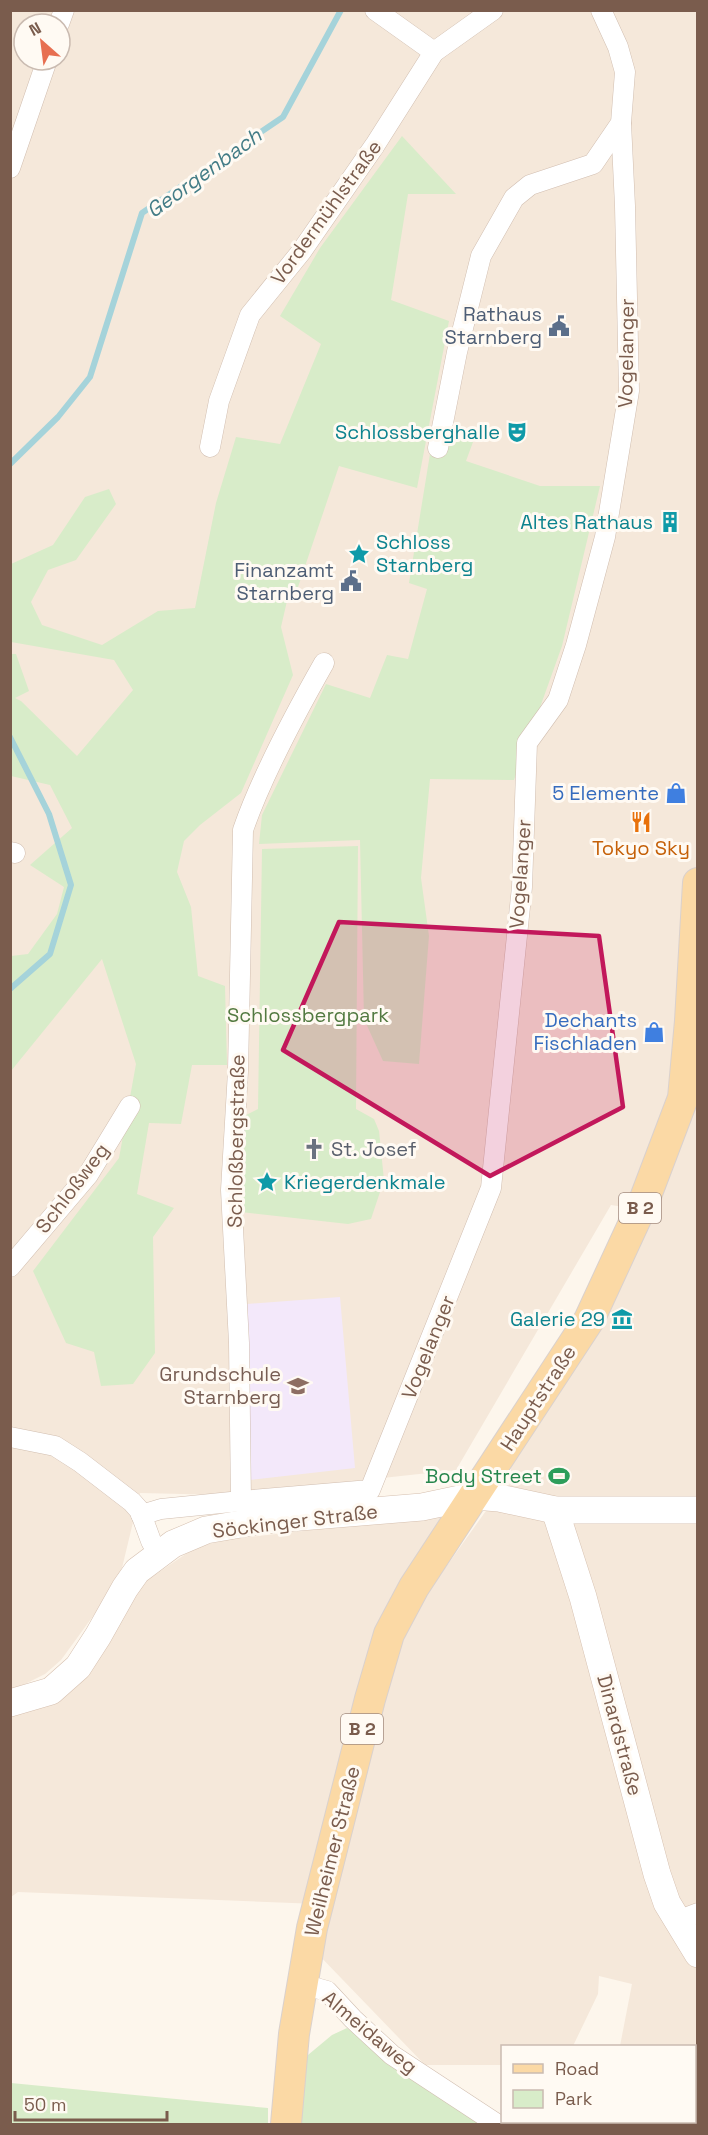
<svg xmlns="http://www.w3.org/2000/svg" width="708" height="2135" font-family="'Space Grotesk',sans-serif">
	<style>
		.residential { fill: #f5e8da; fill-rule: evenodd }
		.education { fill: #f3e8fa }
		.green { fill: #d8ecc9 }
		.lines { fill: none; stroke-linecap: round; stroke-linejoin: round }
		.stream { stroke: #a5d3da; stroke-width: 6 }
		.street-casing { stroke: #d1beb0; stroke-width: 21 }
		.secondary-casing { stroke: #d6c0b0; stroke-width: 28 }
		.primary-casing { stroke: #dad1cd; stroke-width: 32 }
		.street { stroke: #fff; stroke-width: 20 }
		.secondary { stroke: #fff; stroke-width: 27 }
		.primary { stroke: #fbd9a5; stroke-width: 30 }
		.marked { fill: #c2185b; fill-opacity: 0.2; stroke: #c2185b; stroke-width: 4.5; stroke-linejoin: round }
		.labels { text-anchor: middle; stroke-width: 6; stroke-linejoin: round; paint-order: stroke }
		.shield { fill: #fffaf3; stroke: #a28b7f; stroke-width: 1.5 }
		.shield-label { font-size: 18px; font-weight: bold; fill: #7a5c4d }
		.street-label { font-size: 20px; fill: #7a5c4d; stroke: #fffaf3 }
		.service-label { font-size: 20px; fill: #4e5e75; stroke: #fffaf3; text-anchor: end }
		.culture-label { font-size: 20px; fill: #0d838f; stroke: #fffaf3; text-anchor: end }
		.shop-label { font-size: 20px; fill: #366cbe; stroke: #fffaf3; text-anchor: end }
		.food-label { font-size: 20px; fill: #c56008; stroke: #fffaf3 }
		.park-label { font-size: 20px; fill: #537a41; stroke: #fffaf3 }
		.worship-label { font-size: 20px; fill: #5b616d; stroke: #fffaf3; text-anchor: start }
		.education-label { font-size: 20px; fill: #785e54; stroke: #fffaf3; text-anchor: end }
		.leisure-label { font-size: 20px; fill: #27864d; stroke: #fffaf3; text-anchor: end }
		.water-label { font-size: 21px; font-style: italic; fill: #437c86; stroke: #fffaf3 }
	</style>
	<rect width="100%" height="100%" fill="#fdf6ec"/>
	<g class="residential">
		<path d="M 11,11 L 697,11 L 697,1507 L 555,1502 L 509,1487 L 514,1441 L 593,1328 L 656,1212 L 611,1205 L 456,1470 L 226,1495 L 140,1493 L 122,1568 L 96,1612 L 61,1660 L 45,1674 L 11,1691 ZM 24,24 L 60,24 L 60,60 L 24,60 Z"/>
		<path d="M 493,1501 L 697,1518 L 697,2124 L 604,2124 L 604,2122 L 694,2122 L 694,2046 L 620,2046 L 632,1984 L 599,1976 L 598,1994 L 573,2046 L 502,2046 L 502,2065 L 425,2065 L 314,1950 L 396,1637 Z"/>
		<path d="M 463,1513 L 384,1634 L 318,1904 L 18,1892 L 11,1897 L 11,1709 L 55,1695 L 146,1581 L 196,1547 L 231,1539 Z"/>
	</g>
	<path class="education" d="M 340,1297 L 355,1468 L 250,1480 L 247,1304 Z"/>
	<g class="green">
		<path d="M 402,136 L 456,194 L 408,194 L 391,300 L 449,321 L 417,488 L 339,466 L 298,587 L 290,588 L 281,627 L 293,675 L 241,793 L 200,825 L 184,841 L 177,872 L 191,907 L 198,976 L 225,986 L 227,1065 L 192,1065 L 181,1124 L 149,1123 L 137,1194 L 174,1208 L 153,1237 L 155,1353 L 133,1384 L 101,1386 L 94,1352 L 66,1343 L 33,1271 L 119,1158 L 136,1064 L 102,959 L 11,1071 L 11,956 L 28,954 L 57,914 L 64,887 L 30,865 L 72,828 L 50,785 L 11,776 L 11,654 L 16,654 L 29,691 L 15,698 L 21,701 L 77,756 L 133,690 L 114,660 L 11,642 L 11,564 L 53,545 L 85,497 L 109,489 L 116,504 L 76,560 L 48,570 L 31,602 L 42,625 L 102,645 L 158,611 L 195,608 L 216,503 L 236,437 L 280,444 L 321,344 L 280,316 L 320,248 Z"/>
		<path d="M 448,425 L 473,442 L 466,461 L 540,486 L 600,486 L 562,646 L 514,780 L 430,779 L 421,878 L 429,936 L 419,1064 L 383,1061 L 364,1019 L 360,840 L 259,844 L 262,815 L 326,684 L 370,698 L 387,655 L 408,659 L 427,589 L 409,583 L 430,454 L 440,456 Z"/>
		<path d="M 358,846 L 356,1109 L 374,1119 L 379,1131 L 384,1180 L 371,1219 L 348,1224 L 241,1212 L 242,1117 L 258,1109 L 262,849 Z"/>
		<path d="M 347,2028 L 488,2124 L 296,2124 L 297,2090 L 308,2055 L 332,2035 Z"/>
		<path d="M 11,2083 L 268,2108 L 268,2124 L 11,2124 Z"/>
	</g>
	<g class="lines">
		<g class="stream">
			<path d="M 10,464 L 58,417 L 90,377 L 142,213 L 283,117 L 341,10"/>
			<path d="M 10,737 L 49,814 L 71,885 L 50,954 L 10,989"/>
		</g>
		<defs>
			<g id="street">
				<path d="M 375,10 L 434,52"/>
				<path d="M 59,24 L 64,10"/>
				<path d="M 10,168 L 47,60"/>
				<path d="M 210,447 L 219,401 L 250,315 L 301,252 L 375,145 L 434,52 L 493,10"/>
				<path d="M 438,448 L 457,352 L 481,256 L 514,198 L 530,185 L 593,164 L 621,123 L 625,72 L 618,47 L 601,10"/>
				<path d="M 10,852 L 15,853"/>
				<path d="M 10,1267 L 88,1175 L 130,1106"/>
				<path d="M 10,1437 L 55,1446 L 80,1462 L 132,1502 L 140,1511 L 151,1541 L 158,1554"/>
				<path d="M 241,1501 L 370,1490 L 491,1188 L 522,887 L 527,743 L 558,700 L 576,645 L 605,537 L 629,391 L 625,206 L 621,123"/>
				<path d="M 141,1515 L 161,1509 L 241,1501 L 239,1343 L 231,1190 L 238,1071 L 243,830 C 262,775 295,714 324,663"/>
				<path d="M 677,1921 L 698,1913"/>
				<path d="M 302,1984 L 327,1991 L 353,2019 L 392,2055 L 497,2124"/>
			</g>
			<g id="secondary">
				<path d="M 555,1510 L 583,1597 L 657,1874 L 667,1903 L 698,1954"/>
				<path d="M 10,1703 L 51,1691 L 78,1667 L 98,1636 L 125,1588 L 137,1571 L 173,1544 L 206,1530 L 264,1520 L 422,1507 L 474,1496 L 499,1498 L 555,1510 L 698,1510"/>
			</g>
			<path id="primary" d="M 286,2124 L 294,2034 L 312,1928 L 370,1699 L 389,1634 L 414,1587 L 589,1320 L 644,1201 L 683,1098 L 690,1021 L 698,883"/>
		</defs>
		<use href="#street" class="street-casing"/>
		<use href="#secondary" class="secondary-casing"/>
		<use href="#primary" class="primary-casing"/>
		<use href="#street" class="street"/>
		<use href="#secondary" class="secondary"/>
		<use href="#primary" class="primary"/>
	</g>
	<path class="marked" d="M 339,922 L 599,936 L 623,1107 L 490,1176 L 283,1050 Z"/>
	<defs>
		<symbol id="civic-bare" viewBox="-9 -9 18 18"><path d="M-.6-6.5H3V-4.5H.6V-3L4-1V1h2V6H-6V1h2V-1L-.6-3ZM-1.2 2.5V6h2.4V2.5Z" fill="#5c6f8a" stroke="#fffaf3" stroke-width="2.5" paint-order="stroke"/></symbol>
		<symbol id="theatre-bare" viewBox="-9 -9 18 18"><path d="M-5-5.5Q0-4 5-5.5V0Q5 5 0 6Q-5 5-5 0ZM-3.3-2.5H-1v1.5H-3.3ZM1-2.5H3.3v1.5H1ZM-2.8 1Q0 5.5 2.8 1Z" fill="#0f9aa8" stroke="#fffaf3" stroke-width="2.5" paint-order="stroke"/></symbol>
		<symbol id="building-bare" viewBox="-9 -9 18 18"><path d="M-4-6H4V6H1V3H-1V6H-4ZM-2.5-4.3h1.7v1.8h-1.7ZM.8-4.3h1.7v1.8H.8ZM-2.5-1h1.7V.8h-1.7ZM.8-1h1.7V.8H.8Z" fill="#0f9aa8" stroke="#fffaf3" stroke-width="2.5" paint-order="stroke"/></symbol>
		<symbol id="sight-bare" viewBox="-9 -9 18 18"><path d="M0-6L1.8-2.2L6-1.7L2.9 1.2L3.7 5.4L0 3.3L-3.7 5.4L-2.9 1.2L-6-1.7L-1.8-2.2Z" fill="#0f9aa8" stroke="#fffaf3" stroke-width="2.5" paint-order="stroke"/></symbol>
		<symbol id="shop-bare" viewBox="-9 -9 18 18"><path d="M-5-2.5h2.3a2.7 3.5 0 0 1 5.4 0H5L5.5 6h-11ZM-1.5-2.5h3a1.5 2.3 0 0 0-3 0Z" fill="#3f7fe0" stroke="#fffaf3" stroke-width="2.5" paint-order="stroke"/></symbol>
		<symbol id="restaurant-bare" viewBox="-9 -9 18 18"><path d="M-5-6h1v4h1v-4h1v4h1v-4h1v5L-1.5 .5V6h-2V.5L-5-1ZM5-6V6H3V1.5H1.5Q1.5-4 5-6Z" fill="#e8710a" stroke="#fffaf3" stroke-width="2.5" paint-order="stroke"/></symbol>
		<symbol id="church-bare" viewBox="-9 -9 18 18"><path d="M-1.2-6h2.4v3.5h3.3v2.4h-3.3V6h-2.4V-.1h-3.3v-2.4h3.3Z" fill="#6b7280" stroke="#fffaf3" stroke-width="2.5" paint-order="stroke"/></symbol>
		<symbol id="museum-bare" viewBox="-9 -9 18 18"><path d="M0-6L6-3V-2H-6V-3ZM-5-1h2V3h-2ZM-1-1h2V3h-2ZM3-1h2V3H3ZM-6 4H6V6H-6Z" fill="#0f9aa8" stroke="#fffaf3" stroke-width="2.5" paint-order="stroke"/></symbol>
		<symbol id="school-bare" viewBox="-9 -9 18 18"><path d="M0-5L7-2L0 1L-7-2ZM-4 1L0 2.5L4 1V4Q0 6-4 4Z" fill="#8d6e63" stroke="#fffaf3" stroke-width="2.5" paint-order="stroke"/></symbol>
		<symbol id="stadium-bare" viewBox="-9 -9 18 18"><path d="M0-5a6.5 5 0 1 0 0 10a6.5 5 0 1 0 0-10ZM-3.5-1.8h7v3.6h-7Z" fill="#2e9e5b" stroke="#fffaf3" stroke-width="2.5" paint-order="stroke"/></symbol>
	</defs>
	<g fill-rule="evenodd">
		<use href="#civic-bare" x="544" y="311" width="30" height="30"/>
		<use href="#theatre-bare" x="502" y="417" width="30" height="30"/>
		<use href="#building-bare" x="655" y="507" width="30" height="30"/>
		<use href="#sight-bare" x="344" y="539" width="30" height="30"/>
		<use href="#civic-bare" x="336" y="566" width="30" height="30"/>
		<use href="#shop-bare" x="661" y="778" width="30" height="30"/>
		<use href="#restaurant-bare" x="626" y="807" width="30" height="30"/>
		<use href="#shop-bare" x="639" y="1017" width="30" height="30"/>
		<use href="#church-bare" x="299" y="1134" width="30" height="30"/>
		<use href="#sight-bare" x="252" y="1167" width="30" height="30"/>
		<use href="#museum-bare" x="607" y="1304" width="30" height="30"/>
		<use href="#school-bare" x="283" y="1371" width="30" height="30"/>
		<use href="#stadium-bare" x="544" y="1461" width="30" height="30"/>
	</g>
	<g class="labels">
		<g class="shield">
			<rect x="619" y="1193" width="42" height="30" rx="4.5"/>
			<rect x="341" y="1714" width="42" height="30" rx="4.5"/>
		</g>
		<g class="shield-label">
			<text x="640" y="1214">B 2</text>
			<text x="362" y="1735">B 2</text>
		</g>
		<g class="street-label">
			<text transform="translate(326 212) rotate(-54)" y="7">Vordermühlstraße</text>
			<text transform="translate(626 353) rotate(-89)" y="7">Vogelanger</text>
			<text transform="translate(520 874) rotate(-86)" y="7">Vogelanger</text>
			<text transform="translate(236 1141) rotate(-89)" y="7">Schloßbergstraße</text>
			<text transform="translate(72 1188) rotate(-53)" y="7">Schloßweg</text>
			<text transform="translate(428 1347) rotate(-68)" y="7">Vogelanger</text>
			<text transform="translate(538 1398) rotate(-57)" y="7">Hauptstraße</text>
			<text transform="translate(295 1521) rotate(-7)" y="7">Söckinger Straße</text>
			<text transform="translate(620 1735) rotate(75)" y="7">Dinardstraße</text>
			<text transform="translate(332 1851) rotate(-76)" y="7">Weilheimer Straße</text>
			<text transform="translate(370 2032) rotate(40)" y="7">Almeidaweg</text>
		</g>
		<g class="service-label">
			<text x="542" y="321">Rathaus<tspan x="542" dy="23">Starnberg</tspan></text>
			<text x="334" y="577">Finanzamt<tspan x="334" dy="23">Starnberg</tspan></text>
		</g>
		<g class="culture-label">
			<text x="500" y="439">Schlossberghalle</text>
			<text x="653" y="529">Altes Rathaus</text>
			<text x="376" y="549" text-anchor="start">Schloss<tspan x="376" dy="23">Starnberg</tspan></text>
			<text x="284" y="1189" text-anchor="start">Kriegerdenkmale</text>
			<text x="605" y="1326">Galerie 29</text>
		</g>
		<g class="shop-label">
			<text x="659" y="800">5 Elemente</text>
			<text x="637" y="1027">Dechants<tspan x="637" dy="23">Fischladen</tspan></text>
		</g>
		<g class="food-label">
			<text x="641" y="855">Tokyo Sky</text>
		</g>
		<g class="park-label">
			<text x="308" y="1022">Schlossbergpark</text>
		</g>
		<g class="worship-label">
			<text x="331" y="1156">St. Josef</text>
		</g>
		<g class="education-label">
			<text x="281" y="1381">Grundschule<tspan x="281" dy="23">Starnberg</tspan></text>
		</g>
		<g class="leisure-label">
			<text x="542" y="1483">Body Street</text>
		</g>
		<g class="water-label">
			<text transform="translate(204 173) rotate(-36)" y="7">Georgenbach</text>
		</g>
	</g>
	<rect width="708" height="2135" fill="none" stroke="#7a5c4d" stroke-width="24"/>
	<rect x="501" y="2045" width="195" height="78" fill="#fffaf3" stroke="#cabbb1" stroke-width="1.5"/>
	<rect x="513" y="2064" width="30" height="9" fill="#fbd9a5" stroke="#cabbb1" stroke-width="1.5"/>
	<text x="555" y="2075" font-size="18" fill="#7a5c4d">Road</text>
	<rect x="513" y="2090" width="30" height="18" fill="#d8ecc9" stroke="#cabbb1" stroke-width="1.5"/>
	<text x="555" y="2105" font-size="18" fill="#7a5c4d">Park</text>
	<g transform="translate(42 42) rotate(332)"><circle r="28" fill="#fffaf3" stroke="#cabbb1" stroke-width="1.5"/>
	<path d="M0-4.5L10 22L0 15L-10 22Z" fill="#e76f51"/>
	<text y="-9" font-size="16" font-weight="bold" text-anchor="middle" fill="#7a5c4d">N</text>
	</g>
	<path d="M15 2111v9h152v-9" fill="none" stroke="#7a5c4d" stroke-width="3"/>
	<text x="24" y="2111" font-size="18" fill="#7a5c4d" stroke="#fffaf3" stroke-width="4.5" paint-order="stroke">50 m</text>
</svg>
